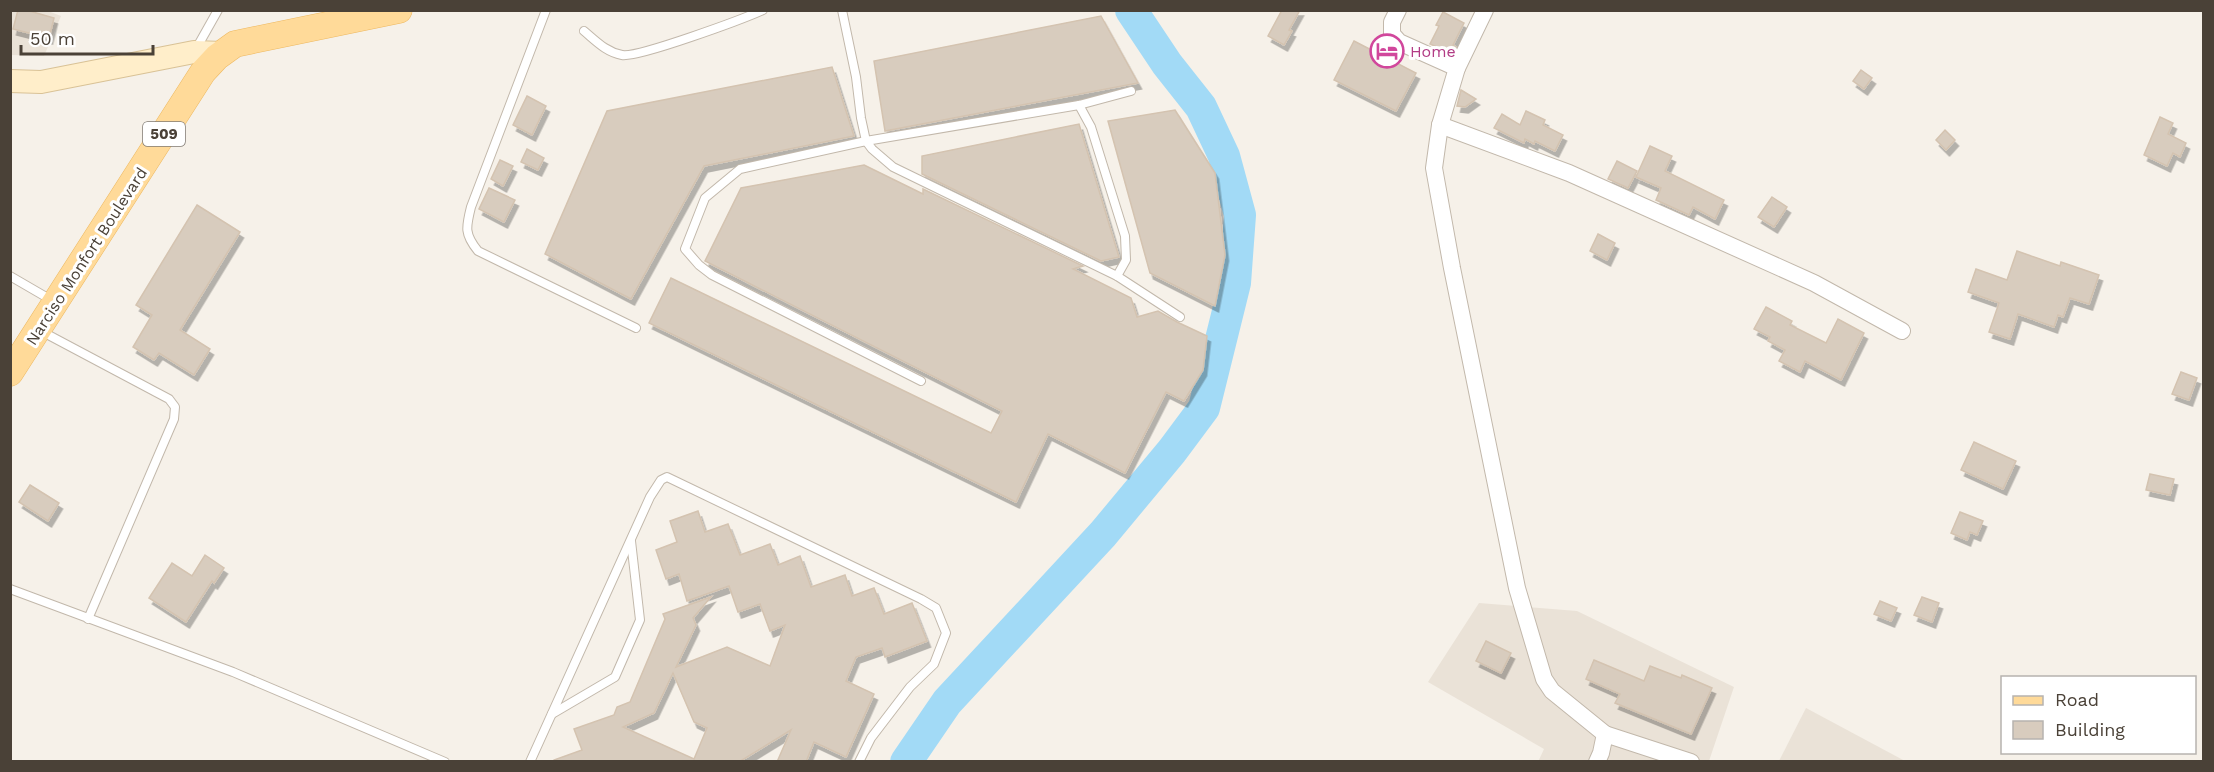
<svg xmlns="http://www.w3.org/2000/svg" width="2214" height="772" font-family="'Work Sans',sans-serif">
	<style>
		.residential { fill: #eae2d7 }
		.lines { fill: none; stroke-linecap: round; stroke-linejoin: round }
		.river { stroke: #a2daf6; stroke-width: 32 }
		.building { fill: #d8ccbe; stroke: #d4c3b0; stroke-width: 1.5; fill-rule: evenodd; filter: url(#shadow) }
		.service-casing { stroke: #c2b8ab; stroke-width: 10 }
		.minor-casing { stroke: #c2b8ab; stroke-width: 18 }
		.secondary-casing { stroke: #d9c296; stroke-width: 24 }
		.primary-casing { stroke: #edb860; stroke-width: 27 }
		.service { stroke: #fff; stroke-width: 8 }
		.minor { stroke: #fff; stroke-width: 16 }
		.secondary { stroke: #ffeeca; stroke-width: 22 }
		.primary { stroke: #ffda99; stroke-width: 26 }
		.labels { text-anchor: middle; stroke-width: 6; stroke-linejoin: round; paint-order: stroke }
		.shield { fill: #fff; stroke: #807a73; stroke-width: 1.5 }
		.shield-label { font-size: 15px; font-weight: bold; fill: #4a4137 }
		.hotel-label { font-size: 16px; fill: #b23c85; stroke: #fff; text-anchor: start }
		.street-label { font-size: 16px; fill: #4a4137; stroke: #fff }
	</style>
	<defs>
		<filter id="shadow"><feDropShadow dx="3.5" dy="6" stdDeviation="0" flood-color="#0004"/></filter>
	</defs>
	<rect width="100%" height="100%" fill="#f6f1e9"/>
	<g class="residential">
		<path d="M 11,11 L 48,11 L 61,16 L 44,56 L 11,55 Z"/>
		<path d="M 1479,603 L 1577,611 L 1734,687 L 1709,761 L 1538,762 L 1544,749 L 1428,682 Z"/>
		<path d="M 1806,708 L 1905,761 L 1779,761 Z"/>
	</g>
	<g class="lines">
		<path class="river" d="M 906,762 L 947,702 L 1103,534 L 1172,451 L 1204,408 L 1235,283 L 1240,215 L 1224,156 L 1201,107 L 1167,64 L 1131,10"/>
	</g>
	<g class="building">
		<path d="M 18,10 L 26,10 L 54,18 L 49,38 L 13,29 Z"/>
		<path d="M 1282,10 L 1300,10 L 1289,30 L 1292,31 L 1284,45 L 1268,36 Z"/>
		<path d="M 1443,12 L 1464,23 L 1453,45 L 1456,47 L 1452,54 L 1430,44 L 1439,26 L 1436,25 Z"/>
		<path d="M 1101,16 L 1138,83 L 885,131 L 874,61 Z"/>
		<path d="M 1354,41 L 1416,73 L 1396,111 L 1334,80 Z"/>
		<path d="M 832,67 L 854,136 L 704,166 L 631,299 L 545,254 L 607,111 Z"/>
		<path d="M 1861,70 L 1872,78 L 1864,89 L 1853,81 Z"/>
		<path d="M 1461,90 L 1476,99 L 1465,107 L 1457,106 Z"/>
		<path d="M 527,96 L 546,106 L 532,135 L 513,125 Z"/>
		<path d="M 1175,110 L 1215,173 L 1225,255 L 1215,306 L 1150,273 L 1108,121 Z"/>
		<path d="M 1526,111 L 1545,120 L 1543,125 L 1563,135 L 1555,151 L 1535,141 L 1534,144 L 1525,139 L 1524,143 L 1494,128 L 1502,114 L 1520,125 Z"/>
		<path d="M 2160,117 L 2173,123 L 2168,134 L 2186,143 L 2180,157 L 2173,153 L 2167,166 L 2144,155 Z"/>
		<path d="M 1079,124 L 1119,257 L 1101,261 L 922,174 L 922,156 Z"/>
		<path d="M 1945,130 L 1955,140 L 1946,150 L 1936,140 Z"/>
		<path d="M 1650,146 L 1672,156 L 1665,171 L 1724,200 L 1715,219 L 1693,207 L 1689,215 L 1656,200 L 1661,188 L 1636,177 Z"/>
		<path d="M 527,149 L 544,158 L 538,170 L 521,162 Z"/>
		<path d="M 500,160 L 513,166 L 503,186 L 491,179 Z"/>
		<path d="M 1617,161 L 1637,171 L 1628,188 L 1608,179 Z"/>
		<path d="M 864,165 L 923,194 L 923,189 L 1083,266 L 1073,269 L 1131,298 L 1137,317 L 1158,311 L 1177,322 L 1207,336 L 1203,370 L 1184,401 L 1166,392 L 1125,473 L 1048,434 L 1016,502 L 649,323 L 671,278 L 991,433 L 1002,411 L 705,261 L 741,188 Z"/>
		<path d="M 489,188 L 515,200 L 504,222 L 479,209 Z"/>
		<path d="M 1772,197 L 1787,207 L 1774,227 L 1758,217 Z"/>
		<path d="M 197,205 L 240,232 L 180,330 L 210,349 L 194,375 L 159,353 L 154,360 L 133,347 L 152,315 L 136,305 Z"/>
		<path d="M 1598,234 L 1615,243 L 1607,260 L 1590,251 Z"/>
		<path d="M 2017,251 L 2060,266 L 2061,262 L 2099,275 L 2089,304 L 2070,298 L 2063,317 L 2058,315 L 2054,327 L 2018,314 L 2010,339 L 1989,332 L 1999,303 L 1968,292 L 1976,269 L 2007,280 Z"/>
		<path d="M 1766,307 L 1792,321 L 1790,325 L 1826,343 L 1838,319 L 1864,333 L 1841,380 L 1805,361 L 1800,372 L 1779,361 L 1785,350 L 1768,341 L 1770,337 L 1754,329 Z"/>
		<path d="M 2181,372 L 2197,378 L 2189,400 L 2172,394 Z"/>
		<path d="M 1974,442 L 2016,461 L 2003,489 L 1961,470 Z"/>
		<path d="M 2150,474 L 2174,479 L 2170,495 L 2146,490 Z"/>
		<path d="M 30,485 L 59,503 L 48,521 L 19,502 Z"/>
		<path d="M 698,511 L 705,532 L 728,524 L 740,555 L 770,544 L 778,565 L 800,556 L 811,587 L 845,575 L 852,596 L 874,588 L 884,614 L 912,603 L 927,641 L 885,657 L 882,648 L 856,657 L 846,681 L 874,694 L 846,757 L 814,742 L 806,762 L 777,762 L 791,730 L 739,762 L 554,762 L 554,760 L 582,750 L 574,729 L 614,715 L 617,707 L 630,702 L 665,619 L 663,614 L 711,597 L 693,618 L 696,625 L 676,667 L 727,647 L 770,666 L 785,625 L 770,631 L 760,604 L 738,612 L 729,586 L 687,601 L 679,574 L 666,579 L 656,550 L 677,542 L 670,521 ZM 673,673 L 694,722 L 707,728 L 694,759 L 623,727 L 654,713 Z"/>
		<path d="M 1960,512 L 1983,521 L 1977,535 L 1970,532 L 1967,540 L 1951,533 Z"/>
		<path d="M 205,555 L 224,568 L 214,583 L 212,581 L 186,622 L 149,598 L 172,563 L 192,576 Z"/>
		<path d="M 1922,597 L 1939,603 L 1932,622 L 1914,615 Z"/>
		<path d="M 1880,601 L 1897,608 L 1891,621 L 1874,614 Z"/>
		<path d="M 1486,641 L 1511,653 L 1501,673 L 1476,661 Z"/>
		<path d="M 1594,660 L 1644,681 L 1650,666 L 1681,678 L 1682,675 L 1712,688 L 1691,734 L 1615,703 L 1620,694 L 1586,679 Z"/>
	</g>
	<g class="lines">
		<defs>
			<g id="service">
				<path d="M 546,10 L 471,207 C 466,227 464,234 478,251 L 636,328"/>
				<path d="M 842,10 L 856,77 L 861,118 L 866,141 L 872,149 L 893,167 L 1117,276 L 1180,317"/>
				<path d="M 584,31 C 596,41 606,52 622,55 C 638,58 743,19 763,10"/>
				<path d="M 196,49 L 218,10"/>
				<path d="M 1079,105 L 1091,127 L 1125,236 L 1126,260 L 1117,276"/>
				<path d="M 10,276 L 53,301"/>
				<path d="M 39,330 L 169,399 L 175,407 L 174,419 L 88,619"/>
				<path d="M 921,381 L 712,275 L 699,265 L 685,249 L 705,198 L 740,169 L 866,141 L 1079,105 L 1131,91"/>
				<path d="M 10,589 L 233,672 L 445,762"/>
				<path d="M 552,714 L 615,677 L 640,620 L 631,541"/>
				<path d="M 530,762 L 650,497 L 661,480 L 667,477 L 921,599 L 936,608 L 946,633 L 934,664 L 910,687 L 871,738 L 859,762"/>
			</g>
			<g id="minor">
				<path d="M 1398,10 L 1392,22 L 1392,34 L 1399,42 L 1457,68"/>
				<path d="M 1485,10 L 1457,68 L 1440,125 L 1434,168 L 1452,268 L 1517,588 L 1544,679 L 1552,691 L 1605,734 L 1601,753 L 1597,762"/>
				<path d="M 1440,125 L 1569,173 L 1814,283 L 1902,331"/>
				<path d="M 1605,734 L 1691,762"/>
			</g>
			<path id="secondary" d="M 10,81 L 41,82 L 194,52 L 223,53"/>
			<path id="primary" d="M 10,373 L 203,72 L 217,57 L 235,44 L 399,10"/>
		</defs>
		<use href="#service" class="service-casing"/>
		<use href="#minor" class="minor-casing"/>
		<use href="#secondary" class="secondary-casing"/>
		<use href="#primary" class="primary-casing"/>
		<use href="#service" class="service"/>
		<use href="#minor" class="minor"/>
		<use href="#secondary" class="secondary"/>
		<use href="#primary" class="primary"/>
	</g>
	<defs>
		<symbol id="hotel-ring" viewBox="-11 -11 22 22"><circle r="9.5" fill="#fff" stroke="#d1479c" stroke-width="1.5"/><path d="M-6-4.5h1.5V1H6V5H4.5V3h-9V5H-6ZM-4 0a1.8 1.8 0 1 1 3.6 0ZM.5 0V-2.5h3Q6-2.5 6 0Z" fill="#d1479c"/></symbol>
	</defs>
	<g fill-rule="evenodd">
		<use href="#hotel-ring" x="1368" y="32" width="38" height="38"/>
	</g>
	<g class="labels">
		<rect class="shield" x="143" y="122" width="42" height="24" rx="4.5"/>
		<g class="shield-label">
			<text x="164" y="139">509</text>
		</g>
		<g class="hotel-label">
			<text x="1410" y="57">Home</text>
		</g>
		<g class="street-label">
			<text transform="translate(86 256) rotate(-57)" y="6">Narciso Monfort Boulevard</text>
		</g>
	</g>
	<rect width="2214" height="772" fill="none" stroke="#4a4137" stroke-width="24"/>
	<rect x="2001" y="676" width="195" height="78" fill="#ffffff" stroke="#b7b3af" stroke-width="1.5"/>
	<rect x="2013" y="696" width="30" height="9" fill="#ffda99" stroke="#b7b3af" stroke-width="1.5"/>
	<text x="2055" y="706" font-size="18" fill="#4a4137">Road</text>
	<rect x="2013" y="721" width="30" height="18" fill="#d8ccbe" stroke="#b7b3af" stroke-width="1.5"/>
	<text x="2055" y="736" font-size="18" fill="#4a4137">Building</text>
	<path d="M21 45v9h132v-9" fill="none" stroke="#4a4137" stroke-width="3"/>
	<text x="30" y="45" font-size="18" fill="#4a4137" stroke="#ffffff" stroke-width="4.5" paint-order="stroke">50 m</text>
</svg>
